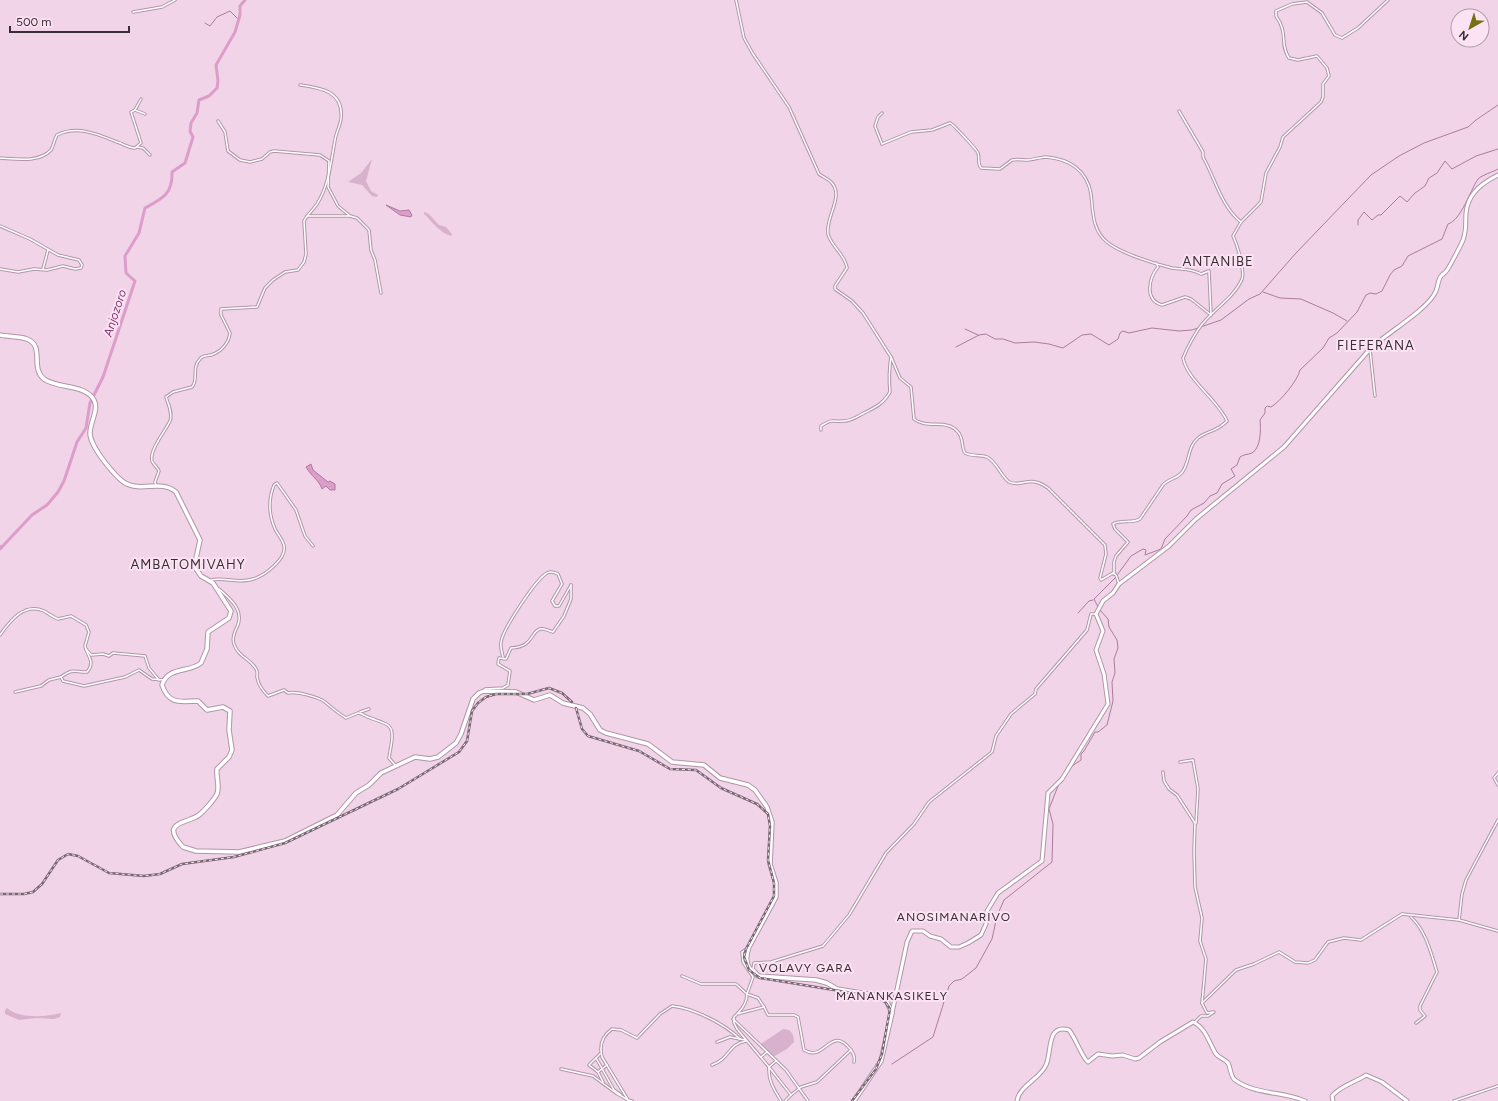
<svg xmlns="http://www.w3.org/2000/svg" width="1498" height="1101" font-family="Figtree,sans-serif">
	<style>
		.green { fill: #d8b1cc }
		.water { fill: #dd9dca; stroke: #ac7c9e }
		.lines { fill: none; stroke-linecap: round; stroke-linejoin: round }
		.stream { stroke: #ac7c9e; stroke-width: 1 }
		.river { stroke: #dd9dca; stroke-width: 3 }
		.street-casing { stroke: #b195a8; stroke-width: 3.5 }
		.secondary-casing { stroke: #b195a8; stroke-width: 5 }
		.primary-casing { stroke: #b195a8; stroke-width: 5.5 }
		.street { stroke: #fff; stroke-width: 1.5 }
		.secondary { stroke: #fff; stroke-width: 3 }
		.primary { stroke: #fff; stroke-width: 3.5 }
		.rail-casing { stroke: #796773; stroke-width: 2.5 }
		.rail { stroke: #fbe3f3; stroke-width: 1; stroke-dasharray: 3; stroke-linecap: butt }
		.labels { text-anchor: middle; stroke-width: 4; stroke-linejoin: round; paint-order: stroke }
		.water-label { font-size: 12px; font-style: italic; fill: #80366e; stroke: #fbe3f3 }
		.neighbourhood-label { font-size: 12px; letter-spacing: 1px; fill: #3a2e36; stroke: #fbe3f3 }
		.quarter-label { font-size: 13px; letter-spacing: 1px; fill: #3a2e36; stroke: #fbe3f3 }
	</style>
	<rect width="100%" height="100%" fill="#f2d4e8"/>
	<g class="green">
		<path d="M 372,159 L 366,181 L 371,191 L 378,195 L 377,197 L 372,196 L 362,185 L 348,182 L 361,173 Z"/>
		<path d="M 424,212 L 429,214 L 439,225 L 446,227 L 452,234 L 452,236 C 439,233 433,222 424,214 Z"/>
		<path d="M 7,1008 C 19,1019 46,1017 61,1013 L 60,1017 L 54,1019 L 36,1018 L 19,1020 L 5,1014 L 5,1010 Z"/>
		<path d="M 783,1029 C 791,1029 794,1034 794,1042 L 787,1049 L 773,1057 L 761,1044 Z"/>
	</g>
	<g class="water">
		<path d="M 386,205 L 400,211 L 409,210 L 412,215 L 411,217 L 400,215 Z"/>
		<path d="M 311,464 L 313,470 L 328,482 L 330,481 L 335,484 L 335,490 L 330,490 L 326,486 L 322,489 C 319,480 311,476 306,467 Z"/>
	</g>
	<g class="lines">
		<g class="stream">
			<path d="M 205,23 L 210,26 L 217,17 L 230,11 L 239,20"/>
			<path d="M 1358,225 L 1358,220 L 1364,212 L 1372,220 L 1378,215 L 1381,215 L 1400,196 L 1407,202 L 1415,193 L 1425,186 L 1429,178 L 1437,173 L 1445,161 L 1452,169 L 1476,156 L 1498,149"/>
			<path d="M 1263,292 L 1280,298 L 1301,299 L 1333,313 L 1347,321"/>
			<path d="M 965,329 L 978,335"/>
			<path d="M 956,347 L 979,335 L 986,334 L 995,339 L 1003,339 L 1015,343 L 1034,342 L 1049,344 L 1063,348 L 1082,335 L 1091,334 L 1109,345 L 1118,339 L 1120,333 L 1123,331 L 1129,333 L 1152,328 L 1179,331 L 1192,330 L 1221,320 L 1249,299 L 1260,294 L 1296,253 L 1371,175 L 1399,156 L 1424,143 L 1468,127 L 1476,120 L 1498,105"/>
			<path d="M 0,546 L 2,546"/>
			<path d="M 1098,607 L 1094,599 L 1115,578 L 1131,556 L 1143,549 L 1146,550 L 1145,555 L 1161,549 L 1165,539 L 1187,516 L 1191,510 L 1204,503 L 1210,496 L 1217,493 L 1222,484 L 1235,476 L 1231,469 L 1237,465 L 1240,457 C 1244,454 1247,455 1252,453 C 1261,448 1261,429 1260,420 L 1265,413 L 1265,408 L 1267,406 L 1271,407 C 1280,402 1298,380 1300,370 L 1323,348 L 1329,338 L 1337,333 L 1357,312 L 1366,295 L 1370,293 L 1376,294 L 1382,291 L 1390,275 L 1394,270 L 1402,266 L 1408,256 L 1442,239 L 1448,224 C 1461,220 1470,191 1478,179 C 1482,175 1493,172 1498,169"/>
			<path d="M 1078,613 L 1089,601 L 1093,600"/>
			<path d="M 1062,781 L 1072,766 L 1081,760 L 1081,754 L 1084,751 L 1095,732 L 1098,732 L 1107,725 L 1113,701 L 1112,682 L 1115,673 L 1114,659 L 1118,648 L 1117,640 L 1109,627 L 1108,619 L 1100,610"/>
			<path d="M 892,1064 L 933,1037 L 949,986 L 954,981 L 962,979 L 976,968 L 992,939 L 997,916 L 1004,900 L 1052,862 L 1053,824 L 1049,809 L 1058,786"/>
		</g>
		<path class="river" d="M 0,549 L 32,515 L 47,505 L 58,492 L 64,481 L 77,442 L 86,428 L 90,403 L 103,377 L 135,281 L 126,273 L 125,256 L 139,233 L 145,208 C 162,199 173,194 172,172 L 185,163 L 193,137 L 190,131 L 191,123 L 197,113 L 199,100 L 209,96 L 217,88 L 218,81 L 216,65 L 235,32 L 240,15 L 240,6 L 245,0"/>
		<defs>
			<g id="street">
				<path d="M 736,0 L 744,38 L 753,54 L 789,107 L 819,174 C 823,177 829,179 832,183 C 844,197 825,218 828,234 C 832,248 845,254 847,268 L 835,286 L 835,289 L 852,301 L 863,313 L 891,357 L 900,378 L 911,387 L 914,419 C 927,430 947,418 958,432 C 964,439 961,447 965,453 C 972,457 980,454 987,457 C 997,462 1000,475 1009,482 C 1023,488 1029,474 1048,488 L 1105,545 L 1106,554 L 1100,578 L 1101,580 L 1113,573 L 1116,575 L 1119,584"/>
				<path d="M 133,12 L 162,7 L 175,0"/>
				<path d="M 135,110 L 141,99"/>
				<path d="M 1179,111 L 1203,152 L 1203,157 C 1215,178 1221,206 1241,222"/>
				<path d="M 882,113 L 878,117 L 875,126 L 882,144 L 911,132 L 932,130 L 950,123 C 952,123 977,150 978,153 C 980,158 977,163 981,168 L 1000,169 L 1012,160 C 1017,159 1022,160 1028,160 C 1033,160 1040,157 1046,157 C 1069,159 1087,170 1091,194 C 1093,211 1092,230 1107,242 C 1120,253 1155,264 1172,268 C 1184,270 1189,268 1201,274 L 1209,271 L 1211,315"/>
				<path d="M 218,121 L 225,132 L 228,151 L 240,160 L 250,162 L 262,159 L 270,152 L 274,151 L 320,155 L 329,161 L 328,187 L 338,206 L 350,216"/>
				<path d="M 137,147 L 143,148 L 150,155"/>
				<path d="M 0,158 C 16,159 39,163 51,150 C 54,145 54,140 57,135 C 78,125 97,134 117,142 C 124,144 128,148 135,148 L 141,143 L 131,112 L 135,110 L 145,114"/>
				<path d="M 307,216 L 350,216 L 357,218 L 369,230 L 371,250 L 375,260 L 381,293"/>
				<path d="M 0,226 L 30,239 L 58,255 L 79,260 L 82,265 L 81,268 L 75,269 L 63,266 L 47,270 L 34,269 L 18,272 L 0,269"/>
				<path d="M 1156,263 L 1158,267 C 1149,278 1144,300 1162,305 L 1185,297 L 1191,299 L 1211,315"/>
				<path d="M 43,269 L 48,250"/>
				<path d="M 1370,350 L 1375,396"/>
				<path d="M 821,430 L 821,426 C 834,418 831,422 844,421 C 852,421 858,416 864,413 C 876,407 883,404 890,392 C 889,381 889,369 891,357"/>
				<path d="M 156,486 L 155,482 L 159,471 C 157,467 153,464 152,461 C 149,450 166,430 170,421 C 173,413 168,404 166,397 L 173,392 L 192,387 C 199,380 191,368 200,359 C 203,355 207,356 211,355 C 221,352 229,343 230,333 L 221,315 L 221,309 L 257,307 L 265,288 L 273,280 L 285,272 L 298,270 L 304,262 L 306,254 L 304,221 C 307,215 313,210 317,204 C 329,185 331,162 335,140 C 336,133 340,126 341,119 C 344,91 321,88 300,85"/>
				<path d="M 1114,574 L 1114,562 L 1116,556 L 1128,542 L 1115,529 L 1113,524 C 1121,519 1132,524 1140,519 L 1163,485 C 1169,478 1178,479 1183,471 C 1190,460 1188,446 1198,438 C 1208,430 1217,432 1227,421 C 1218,400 1187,380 1183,358 C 1187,348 1197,329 1205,321 C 1216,308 1235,296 1242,279 C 1245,270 1237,244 1233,236 L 1241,222 L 1261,202 L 1266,173 L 1280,147 L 1283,137 L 1321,102 L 1323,97 L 1323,84 L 1329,76 L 1327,68 L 1317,56 L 1298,60 L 1289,58 C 1279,43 1289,34 1276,16 L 1276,11 L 1292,4 L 1307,2 L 1322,13 L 1335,35 L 1342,38 L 1358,28 L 1388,0"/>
				<path d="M 211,580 C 225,577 239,584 253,579 C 264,576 287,559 284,546 C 283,540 278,535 275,529 C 269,515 268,500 274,485 L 277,483 L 296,510 L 305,536 L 313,546"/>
				<path d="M 219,589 C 230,599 245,610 237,627 C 235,631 232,639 234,644 C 238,657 250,658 256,669 C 258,671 257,674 257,677 C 258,684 263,691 268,696 L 284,690 L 288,693 C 295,691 319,697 325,702 C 332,708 338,713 346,718 L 358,713 L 362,714 C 370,719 378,720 386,724 C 397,729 390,748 389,758 L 395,765"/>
				<path d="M 0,635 C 10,621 24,602 44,611 C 49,614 53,617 58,619 L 71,616 L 86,625 L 89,632 L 85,646 C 87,656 96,662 87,672 C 73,672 74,668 61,677 L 63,681 L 84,686 L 125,677 L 139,670 L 152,679 L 164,680"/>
				<path d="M 86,649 L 91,655 L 103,654 L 109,656 L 113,653 L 145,656 L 149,668 L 159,680"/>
				<path d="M 503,657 C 502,652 500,647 501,642 C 503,629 536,579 547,573 C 551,571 554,572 558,574 L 562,584 L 552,601 L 555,606 L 559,606 L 571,585"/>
				<path d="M 485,689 L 503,688 L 508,685 L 510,671 L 498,664 L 499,658 L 506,659 L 511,648 C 534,647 530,632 540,629 C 544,628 549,631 553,632 L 564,616 L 571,599 L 571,585"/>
				<path d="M 15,692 L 41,686 L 49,680 L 61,677"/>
				<path d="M 360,712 L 369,709"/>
				<path d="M 1180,762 L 1193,760 L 1198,789 L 1196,823"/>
				<path d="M 1163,772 L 1164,781 L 1169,789 L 1177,795 L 1195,823 L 1194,851 L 1195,887 L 1202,918 L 1200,941 L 1206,959 L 1202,1003 L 1207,1013 L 1214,1012 L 1208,1016 L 1201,1016 L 1195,1022"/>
				<path d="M 1498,773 L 1494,778 L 1498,785"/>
				<path d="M 1411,917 C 1426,931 1431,953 1437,972 L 1420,1006 L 1420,1010 L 1425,1016 L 1416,1023"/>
				<path d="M 1459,920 L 1462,894 L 1466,880 L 1498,820"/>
				<path d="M 748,948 L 742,952 L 743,962 L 753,977 L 747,994 L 758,998 L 764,1007 L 737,1014 L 734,1017 L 734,1023 L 737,1029 L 769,1067 C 768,1081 774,1089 781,1101"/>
				<path d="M 759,975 L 753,969 L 754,963 L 771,962 L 823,946 L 849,915 L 886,853 L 914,824 L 929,802 L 992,752 L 996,736 L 1011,714 L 1035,694 L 1036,689 L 1087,630 L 1091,614 L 1096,614"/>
				<path d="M 682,976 L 701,984 L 736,984 L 747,994 C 747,1002 744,1007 738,1013"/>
				<path d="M 1202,1003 L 1236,970 L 1254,964 L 1279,952 L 1295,962 L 1308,963 L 1315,960 L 1328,942 L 1344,938 L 1361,940 L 1402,914 L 1459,920 L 1498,931"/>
				<path d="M 764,1007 L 768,1015 L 794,1015 L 798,1017 L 804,1050 C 826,1063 830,1023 851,1050 C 854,1055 855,1057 854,1062"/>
				<path d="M 733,1019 L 786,1070 L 808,1101"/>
				<path d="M 717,1042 L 730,1037 L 745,1040"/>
				<path d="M 600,1054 L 589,1065 L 598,1072 L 603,1082"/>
				<path d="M 761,1057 L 767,1052"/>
				<path d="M 596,1058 L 614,1090 L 621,1095"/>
				<path d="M 776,1061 L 769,1067 L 791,1095 L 785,1101"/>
				<path d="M 712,1065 C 730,1059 728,1044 746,1041"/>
				<path d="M 561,1069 L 593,1076 L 616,1093 L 628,1100"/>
				<path d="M 598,1072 L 607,1065"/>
				<path d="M 791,1095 L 801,1087 L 817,1082 L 851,1050"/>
				<path d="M 632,1101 L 628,1100 L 602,1057 C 599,1045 602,1036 612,1029 L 621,1030 L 637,1038 L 660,1014 L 672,1006 C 693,1008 725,1024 740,1039"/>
				<path d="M 1454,1101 L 1498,1086"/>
			</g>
			<g id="secondary">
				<path d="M 892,1013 L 907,942 L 912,931 L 923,931 L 930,936 L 941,939 L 951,947 L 959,947 L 968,943 L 981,935 L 986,924 L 987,911 L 998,893 L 1042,861 L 1048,793 L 1062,779 L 1108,704 L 1104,674 L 1096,650 L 1103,631 L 1096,614 L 1103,601 L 1113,593 L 1119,584 L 1169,546 L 1196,519 L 1284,447 L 1370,349 C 1385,334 1428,310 1436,291 C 1438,286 1438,280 1441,276 C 1443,274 1446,272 1447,270 C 1449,268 1462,243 1463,240 C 1468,226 1464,219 1467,207 C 1471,191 1484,182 1498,175"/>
				<path d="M 1017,1101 C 1019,1086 1040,1079 1046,1065 C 1052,1053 1046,1023 1069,1030 C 1075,1037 1083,1059 1088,1062 L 1098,1054 L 1112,1056 L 1123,1055 L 1135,1059 L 1139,1058 L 1160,1042 L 1193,1022 C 1206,1028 1209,1043 1216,1054 C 1219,1058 1225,1059 1228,1063 C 1231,1068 1230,1076 1235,1080 C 1256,1095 1282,1091 1305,1101"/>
				<path d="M 1333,1101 L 1332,1096 C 1340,1086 1356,1082 1366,1075 L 1382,1082 L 1407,1101"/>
			</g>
			<path id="primary" d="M 0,335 C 9,337 19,336 27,339 C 45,346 30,368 44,379 C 58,389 85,384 94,400 C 99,410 90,422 90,433 C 90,446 111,471 121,480 C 138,495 160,478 176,492 L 200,540 L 195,563 L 196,569 L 201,576 L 213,583 L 231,611 L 229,618 L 208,632 L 207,649 L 201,663 C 189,673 168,666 162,685 C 169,706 182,701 198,701 L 207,710 L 223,707 L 230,711 L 229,730 L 232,750 L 229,757 L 217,769 C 216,778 220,786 217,794 C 214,800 204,811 199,815 C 187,824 159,821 183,847 L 196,851 L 239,852 L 285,841 L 337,815 L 356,793 L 369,785 L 381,773 L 415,757 L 430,759 L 438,757 L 456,743 L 461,734 L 473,699 L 479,693 L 484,691 L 516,692 L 534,700 L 550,695 L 563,703 L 583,708 L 590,714 L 600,730 L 606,733 L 648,744 L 672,762 L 704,765 L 720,778 L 748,785 L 755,790 L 767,807 L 772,822 L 770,864 L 776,883 L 776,897 L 749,947 C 744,960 747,969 758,976 L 816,980 L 827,983 L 837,989 L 879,996 L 887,1002 L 892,1013 L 881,1061 L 854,1101"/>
		</defs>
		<use href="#street" class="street-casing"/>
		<use href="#secondary" class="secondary-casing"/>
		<use href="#primary" class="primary-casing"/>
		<use href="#street" class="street"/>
		<use href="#secondary" class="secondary"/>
		<use href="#primary" class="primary"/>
		<defs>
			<g id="rail">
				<path d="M 576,708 L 582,729 L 588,736 L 639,751 L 670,769 L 696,770 L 721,788 L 757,804 L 768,814 L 770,826 L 768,860 L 774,883 L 774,896 L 746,949 L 744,957 L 749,970 L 760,978 L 877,997 L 884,1000 L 890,1009 L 882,1054 L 876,1069 L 852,1101"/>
				<path d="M 0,894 L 24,894 L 33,892 L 42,884 L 58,860 L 68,854 L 78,856 L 109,873 L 144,876 L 160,874 L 182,864 L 234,857 L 285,843 L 398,789 L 459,752 L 467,741 L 472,711 L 478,703 L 486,697 L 496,694 L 527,694 L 549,688 L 562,693 L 572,702"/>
			</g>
		</defs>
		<use href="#rail" class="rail-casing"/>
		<use href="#rail" class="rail"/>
	</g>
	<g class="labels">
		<g class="water-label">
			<text transform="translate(115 313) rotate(-72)" y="4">Anjozoro</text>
		</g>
		<g class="neighbourhood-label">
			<text x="954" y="921">ANOSIMANARIVO</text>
			<text x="806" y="972">VOLAVY GARA</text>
			<text x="892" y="1000">MANANKASIKELY</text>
		</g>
		<g class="quarter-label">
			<text x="1218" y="266">ANTANIBE</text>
			<text x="1376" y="350">FIEFERANA</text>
			<text x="188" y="569">AMBATOMIVAHY</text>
		</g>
	</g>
	<g transform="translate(1470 28) rotate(219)"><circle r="19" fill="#fbe3f3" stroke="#ae9ba7"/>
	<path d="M0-3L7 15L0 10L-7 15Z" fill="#757012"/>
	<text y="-6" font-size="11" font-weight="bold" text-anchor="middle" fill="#3a2e36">N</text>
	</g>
	<path d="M10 26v6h119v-6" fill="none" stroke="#3a2e36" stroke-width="2"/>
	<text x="16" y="26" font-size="12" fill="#3a2e36" stroke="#fbe3f3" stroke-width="3" paint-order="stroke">500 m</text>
</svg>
